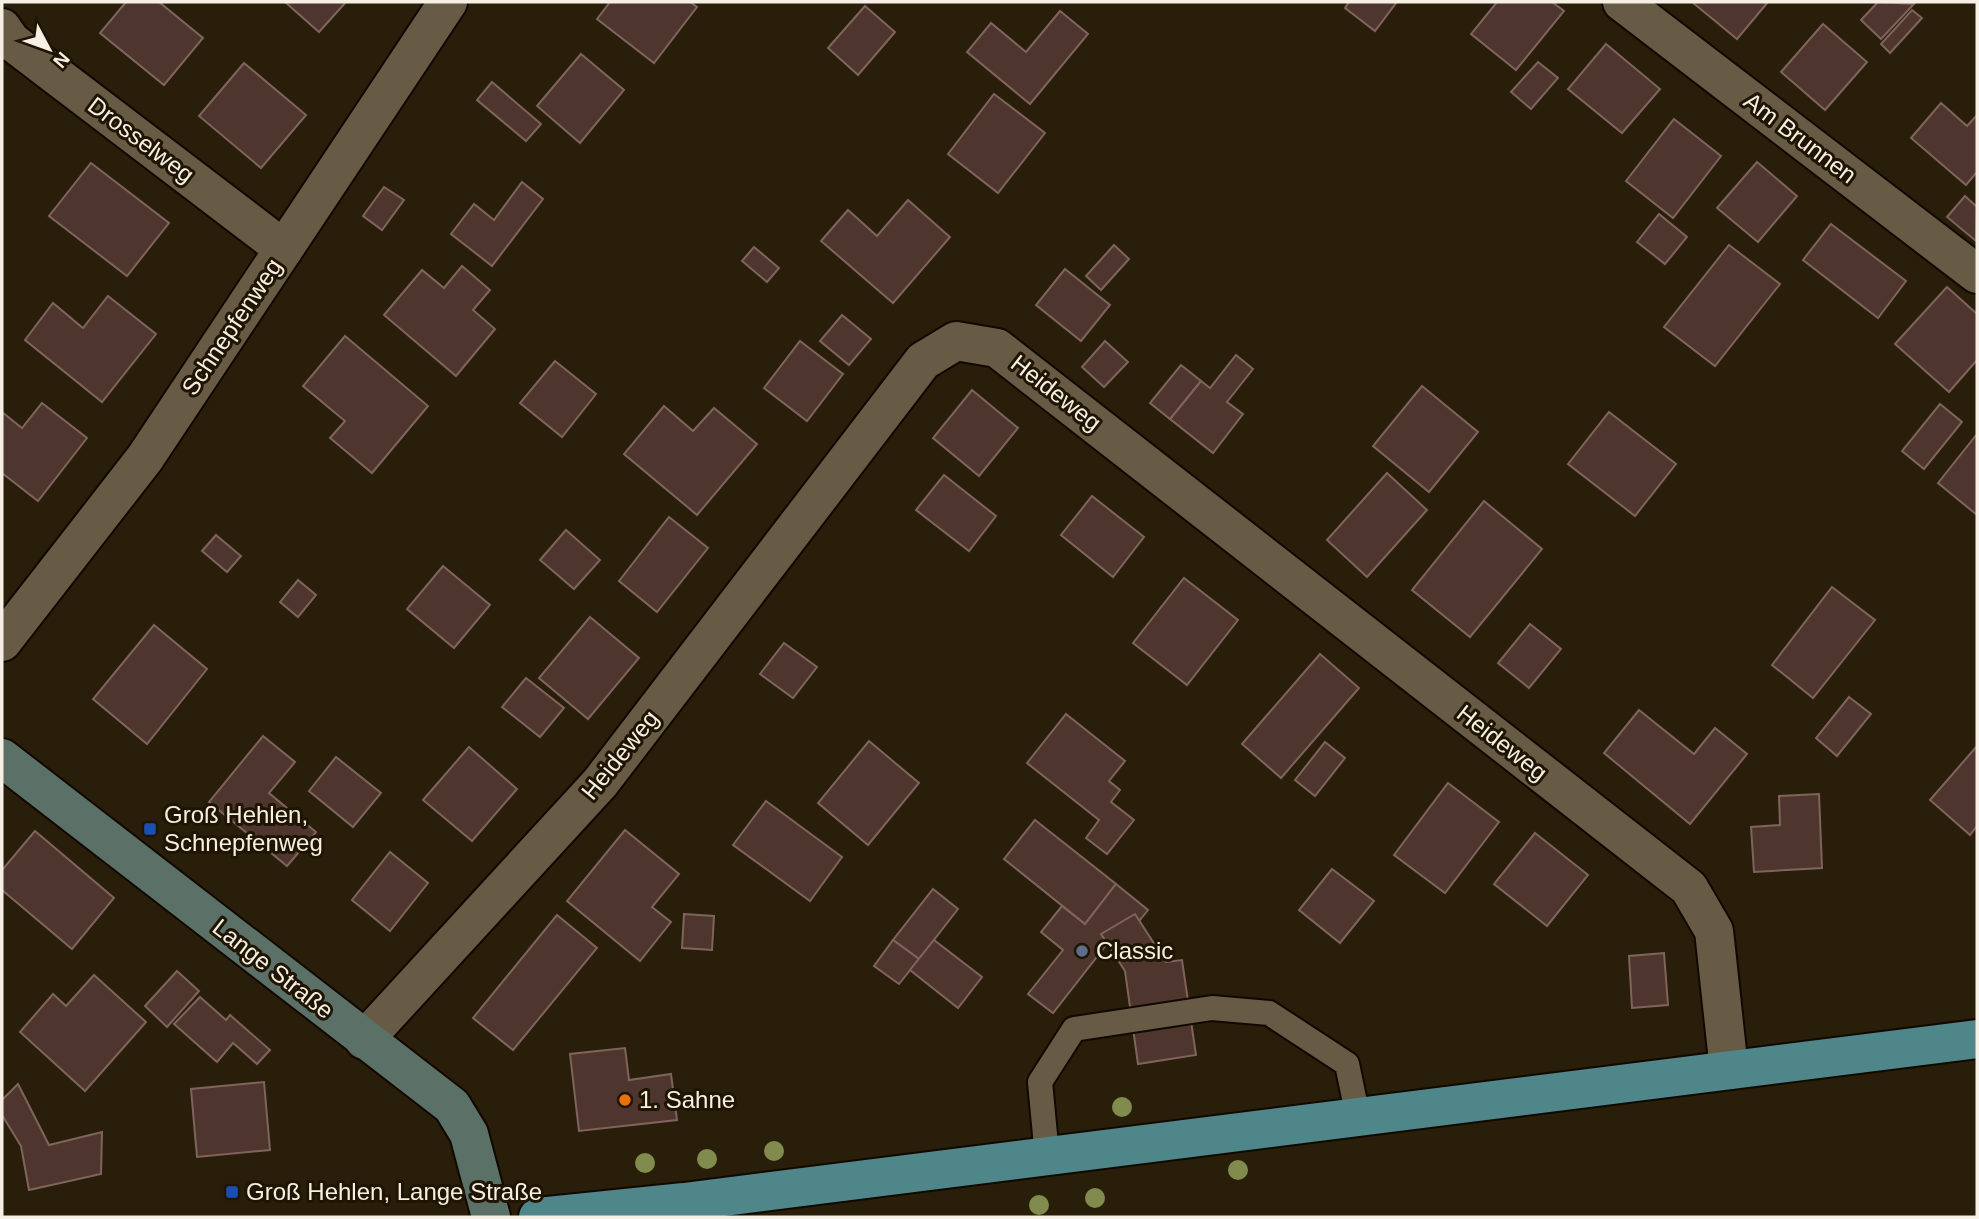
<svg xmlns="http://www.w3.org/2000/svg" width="1979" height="1219" font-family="Arial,sans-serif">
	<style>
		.building { fill: #4e362f; stroke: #7e645c; stroke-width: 2 }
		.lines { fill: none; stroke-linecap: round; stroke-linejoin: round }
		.lane-casing { stroke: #110800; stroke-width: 28 }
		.street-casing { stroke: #110800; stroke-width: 42 }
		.secondary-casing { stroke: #110800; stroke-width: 42 }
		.primary-casing { stroke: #110800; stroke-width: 42 }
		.lane { stroke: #675b45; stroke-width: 24 }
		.street { stroke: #675b45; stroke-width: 38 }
		.secondary { stroke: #5b7067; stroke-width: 38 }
		.primary { stroke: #4f8689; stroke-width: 38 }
		.tree { fill: #818b4d }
		.transit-dot { fill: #1a4fb4; stroke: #1f1502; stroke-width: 2.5 }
		.service-dot { fill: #5c6f8a; stroke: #1f1502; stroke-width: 2.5 }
		.food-dot { fill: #e8710a; stroke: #1f1502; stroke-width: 2.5 }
		.labels { text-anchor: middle; stroke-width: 6; stroke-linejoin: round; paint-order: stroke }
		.street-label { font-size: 24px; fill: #f6efe3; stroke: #1f1502 }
		.poi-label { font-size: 24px; fill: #f6efe3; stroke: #1f1502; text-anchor: start }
	</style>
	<rect width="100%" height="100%" fill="#291e0a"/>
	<g class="building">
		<path d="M 126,2 L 159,2 L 203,38 L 164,85 L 100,33 Z"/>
		<path d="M 285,2 L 346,2 L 319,32 Z"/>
		<path d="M 610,2 L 690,2 L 697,7 L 654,63 L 597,19 Z"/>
		<path d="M 1349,2 L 1395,2 L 1396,3 L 1375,31 L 1345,8 Z"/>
		<path d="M 1497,2 L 1552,2 L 1564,11 L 1516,70 L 1471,34 Z"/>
		<path d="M 1692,2 L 1768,2 L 1737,39 Z"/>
		<path d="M 1878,2 L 1914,4 L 1881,39 L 1861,20 Z"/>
		<path d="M 865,6 L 895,32 L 858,75 L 828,48 Z"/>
		<path d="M 1912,10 L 1922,18 L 1890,53 L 1881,44 Z"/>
		<path d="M 1060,11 L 1088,34 L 1030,104 L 967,52 L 991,23 L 1026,52 Z"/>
		<path d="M 1823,24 L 1867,62 L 1825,110 L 1781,72 Z"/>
		<path d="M 1606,44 L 1660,89 L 1622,133 L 1568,89 Z"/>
		<path d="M 581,54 L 624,90 L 580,143 L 537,106 Z"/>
		<path d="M 1538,62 L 1558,78 L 1531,109 L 1511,92 Z"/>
		<path d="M 244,63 L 306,115 L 261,168 L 199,116 Z"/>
		<path d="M 492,82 L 541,124 L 526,141 L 477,100 Z"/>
		<path d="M 994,94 L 1045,133 L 998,193 L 948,154 Z"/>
		<path d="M 1941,103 L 1967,126 L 1977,115 L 1977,172 L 1966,185 L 1911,138 Z"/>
		<path d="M 1674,119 L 1721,156 L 1673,218 L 1626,181 Z"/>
		<path d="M 1757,162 L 1797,196 L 1758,242 L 1717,208 Z"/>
		<path d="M 91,163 L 169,223 L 127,276 L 49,216 Z"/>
		<path d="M 522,182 L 543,199 L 492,266 L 451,234 L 474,204 L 494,220 Z"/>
		<path d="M 384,187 L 404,200 L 382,230 L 363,216 Z"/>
		<path d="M 1965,196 L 1977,207 L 1976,241 L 1947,217 Z"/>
		<path d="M 908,200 L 950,237 L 893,303 L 821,241 L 848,210 L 877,236 Z"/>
		<path d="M 1659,214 L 1687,237 L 1665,264 L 1637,242 Z"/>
		<path d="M 1831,224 L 1906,281 L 1878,318 L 1803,260 Z"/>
		<path d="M 1114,245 L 1129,259 L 1101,290 L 1086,276 Z"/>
		<path d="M 1729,245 L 1780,284 L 1715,366 L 1664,327 Z"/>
		<path d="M 754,247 L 779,268 L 767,282 L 742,261 Z"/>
		<path d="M 462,266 L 490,290 L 473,310 L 495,329 L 456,376 L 384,315 L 422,270 L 444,288 Z"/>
		<path d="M 1065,269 L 1110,305 L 1081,341 L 1036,305 Z"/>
		<path d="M 1947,287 L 1977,314 L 1977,360 L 1949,392 L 1895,344 Z"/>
		<path d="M 108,296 L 156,334 L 102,402 L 25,340 L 53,303 L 83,328 Z"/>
		<path d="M 842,315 L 871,339 L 849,365 L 820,341 Z"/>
		<path d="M 345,336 L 428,406 L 372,473 L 330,438 L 345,421 L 303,386 Z"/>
		<path d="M 800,341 L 843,374 L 807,421 L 764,388 Z"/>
		<path d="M 1105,341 L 1128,362 L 1104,387 L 1082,367 Z"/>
		<path d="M 1236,355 L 1253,369 L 1227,402 L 1243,414 L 1213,453 L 1170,419 L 1201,381 L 1210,388 Z"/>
		<path d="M 555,361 L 596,394 L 562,437 L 520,403 Z"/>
		<path d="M 1181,365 L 1201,381 L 1170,419 L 1150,403 Z"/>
		<path d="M 1422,386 L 1478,432 L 1429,492 L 1373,446 Z"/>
		<path d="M 972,390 L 1018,428 L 979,476 L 933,438 Z"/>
		<path d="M 42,403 L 87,438 L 38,501 L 2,473 L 2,412 L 22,428 Z"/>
		<path d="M 1940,404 L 1962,422 L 1924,469 L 1902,451 Z"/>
		<path d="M 664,406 L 693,431 L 714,408 L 757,444 L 697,515 L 624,454 Z"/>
		<path d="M 1609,412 L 1676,464 L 1635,516 L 1568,464 Z"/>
		<path d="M 1977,434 L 1977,515 L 1938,483 Z"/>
		<path d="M 1387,473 L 1427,510 L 1367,577 L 1327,540 Z"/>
		<path d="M 944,475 L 996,516 L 969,551 L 916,510 Z"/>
		<path d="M 1092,496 L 1144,537 L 1113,577 L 1061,535 Z"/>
		<path d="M 1484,501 L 1542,549 L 1470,637 L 1412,590 Z"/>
		<path d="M 669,517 L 708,548 L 657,612 L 619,581 Z"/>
		<path d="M 566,530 L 600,560 L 574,589 L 540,560 Z"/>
		<path d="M 216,535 L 241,556 L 227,572 L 202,551 Z"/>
		<path d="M 443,566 L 490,605 L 454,648 L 407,609 Z"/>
		<path d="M 1184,578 L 1238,620 L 1187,685 L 1133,643 Z"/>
		<path d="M 298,580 L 316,595 L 298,617 L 280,602 Z"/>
		<path d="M 1832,587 L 1875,620 L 1813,698 L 1772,665 Z"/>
		<path d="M 590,617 L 639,658 L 588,719 L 539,678 Z"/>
		<path d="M 1530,624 L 1561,649 L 1529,688 L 1498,663 Z"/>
		<path d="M 154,625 L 207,669 L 147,744 L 93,699 Z"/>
		<path d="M 784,643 L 817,667 L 793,698 L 760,674 Z"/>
		<path d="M 1320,654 L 1359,688 L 1281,778 L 1242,744 Z"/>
		<path d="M 526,678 L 564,708 L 540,737 L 502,707 Z"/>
		<path d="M 1849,697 L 1871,714 L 1837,756 L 1816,738 Z"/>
		<path d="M 1639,710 L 1694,754 L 1715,728 L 1747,754 L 1690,824 L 1604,753 Z"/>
		<path d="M 1066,714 L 1125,761 L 1109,781 L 1120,790 L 1111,802 L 1134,820 L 1107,854 L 1086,838 L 1099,820 L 1027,763 Z"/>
		<path d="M 263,736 L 295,762 L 269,793 L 316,832 L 287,866 L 209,802 Z"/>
		<path d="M 869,741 L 919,783 L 868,845 L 818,803 Z"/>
		<path d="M 1325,742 L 1345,758 L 1315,796 L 1295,780 Z"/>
		<path d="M 1977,746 L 1977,826 L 1970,835 L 1930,800 Z"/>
		<path d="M 469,747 L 517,789 L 472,841 L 423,800 Z"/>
		<path d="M 336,757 L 381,793 L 353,827 L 309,791 Z"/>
		<path d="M 1448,783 L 1499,822 L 1445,893 L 1394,855 Z"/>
		<path d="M 1819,794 L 1822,868 L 1754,872 L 1751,827 L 1780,825 L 1779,796 Z"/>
		<path d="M 766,801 L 842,857 L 810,901 L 733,845 Z"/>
		<path d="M 1035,820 L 1116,884 L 1085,924 L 1004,859 Z"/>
		<path d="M 625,830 L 679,874 L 652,907 L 671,922 L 640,961 L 567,901 Z"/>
		<path d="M 35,831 L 114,898 L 72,949 L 2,890 L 2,870 Z"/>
		<path d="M 1535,833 L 1588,875 L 1547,926 L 1494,884 Z"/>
		<path d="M 390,852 L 428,883 L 390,931 L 352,900 Z"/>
		<path d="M 1332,869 L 1374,901 L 1340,943 L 1299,910 Z"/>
		<path d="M 1116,884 L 1148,910 L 1116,950 L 1107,944 L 1053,1013 L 1028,994 L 1063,950 L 1041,932 L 1062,906 L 1085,924 Z"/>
		<path d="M 933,889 L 958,909 L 919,959 L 893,940 Z"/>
		<path d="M 684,914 L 714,916 L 712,950 L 682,948 Z"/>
		<path d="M 1135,914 L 1166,962 L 1182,960 L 1196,1055 L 1138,1064 L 1125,971 L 1101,934 Z"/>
		<path d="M 557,915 L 597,948 L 513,1050 L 473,1018 Z"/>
		<path d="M 893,940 L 919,959 L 899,984 L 874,966 Z"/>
		<path d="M 934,940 L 982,977 L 958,1008 L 910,970 Z"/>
		<path d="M 1664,953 L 1668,1005 L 1632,1008 L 1629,956 Z"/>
		<path d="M 177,971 L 199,991 L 167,1027 L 145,1006 Z"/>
		<path d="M 94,975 L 146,1022 L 85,1091 L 20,1032 L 53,994 L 66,1006 Z"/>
		<path d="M 200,997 L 226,1020 L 230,1015 L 270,1050 L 257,1064 L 233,1043 L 217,1062 L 174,1024 Z"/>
		<path d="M 625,1048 L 629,1080 L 671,1074 L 677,1120 L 579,1131 L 570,1054 Z"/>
		<path d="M 264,1082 L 270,1150 L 197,1157 L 191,1089 Z"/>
		<path d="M 18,1084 L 49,1145 L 102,1132 L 101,1174 L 29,1190 L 21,1146 L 2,1115 L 2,1100 Z"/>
	</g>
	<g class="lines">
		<defs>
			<path id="lane" d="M 1047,1156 L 1040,1082 L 1074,1029 L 1212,1008 L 1269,1013 L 1347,1064 L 1358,1117"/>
			<g id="street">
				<path d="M 1622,2 L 1977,274"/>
				<path d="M 2,28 L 11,41 L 284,249"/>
				<path d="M 2,642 L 145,458 L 448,2"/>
				<path d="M 364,1040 L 600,783 L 923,361 L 956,341 L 997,348 L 1689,888 L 1714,931 L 1729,1070"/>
			</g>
			<path id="secondary" d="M 2,758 L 452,1106 L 469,1134 L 491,1217"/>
			<path id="primary" d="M 538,1217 L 684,1202 L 1977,1039"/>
		</defs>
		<use href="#lane" class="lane-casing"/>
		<use href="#street" class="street-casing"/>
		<use href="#secondary" class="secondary-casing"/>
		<use href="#primary" class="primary-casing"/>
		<use href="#lane" class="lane"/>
		<use href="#street" class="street"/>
		<use href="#secondary" class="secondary"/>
		<use href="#primary" class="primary"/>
	</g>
	<g class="tree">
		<circle cx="1122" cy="1107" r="10"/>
		<circle cx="774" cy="1151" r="10"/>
		<circle cx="707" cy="1159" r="10"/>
		<circle cx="645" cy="1163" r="10"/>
		<circle cx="1238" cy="1170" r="10"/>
		<circle cx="1095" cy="1198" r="10"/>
		<circle cx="1039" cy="1205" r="10"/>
	</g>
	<g class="transit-dot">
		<rect x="143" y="822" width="14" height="14" rx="3.5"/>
		<rect x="225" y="1185" width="14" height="14" rx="3.5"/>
	</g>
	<circle class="service-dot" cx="1082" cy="951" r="7"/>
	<circle class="food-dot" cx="625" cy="1100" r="7"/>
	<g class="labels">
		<g class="street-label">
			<text transform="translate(1800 138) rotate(37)" y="8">Am Brunnen</text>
			<text transform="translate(141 140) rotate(37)" y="8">Drosselweg</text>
			<text transform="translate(232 327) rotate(-56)" y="8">Schnepfenweg</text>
			<text transform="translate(1056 393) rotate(38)" y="8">Heideweg</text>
			<text transform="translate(1502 743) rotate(38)" y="8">Heideweg</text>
			<text transform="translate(620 755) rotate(-51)" y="8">Heideweg</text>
			<text transform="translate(273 969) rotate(38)" y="8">Lange Straße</text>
		</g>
		<g class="poi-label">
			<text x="164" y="823">Groß Hehlen,<tspan x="164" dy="28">Schnepfenweg</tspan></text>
			<text x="1096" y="959">Classic</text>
			<text x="639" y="1108">1. Sahne</text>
			<text x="246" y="1200">Groß Hehlen, Lange Straße</text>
		</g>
	</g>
	<rect width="1979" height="1219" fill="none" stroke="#f6efe3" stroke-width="7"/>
	<g transform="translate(49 49) rotate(131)" stroke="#1f1502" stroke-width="5" paint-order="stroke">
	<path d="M0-5L12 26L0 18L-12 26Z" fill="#f6efe3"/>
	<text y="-10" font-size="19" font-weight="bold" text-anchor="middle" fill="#f6efe3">N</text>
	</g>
</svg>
